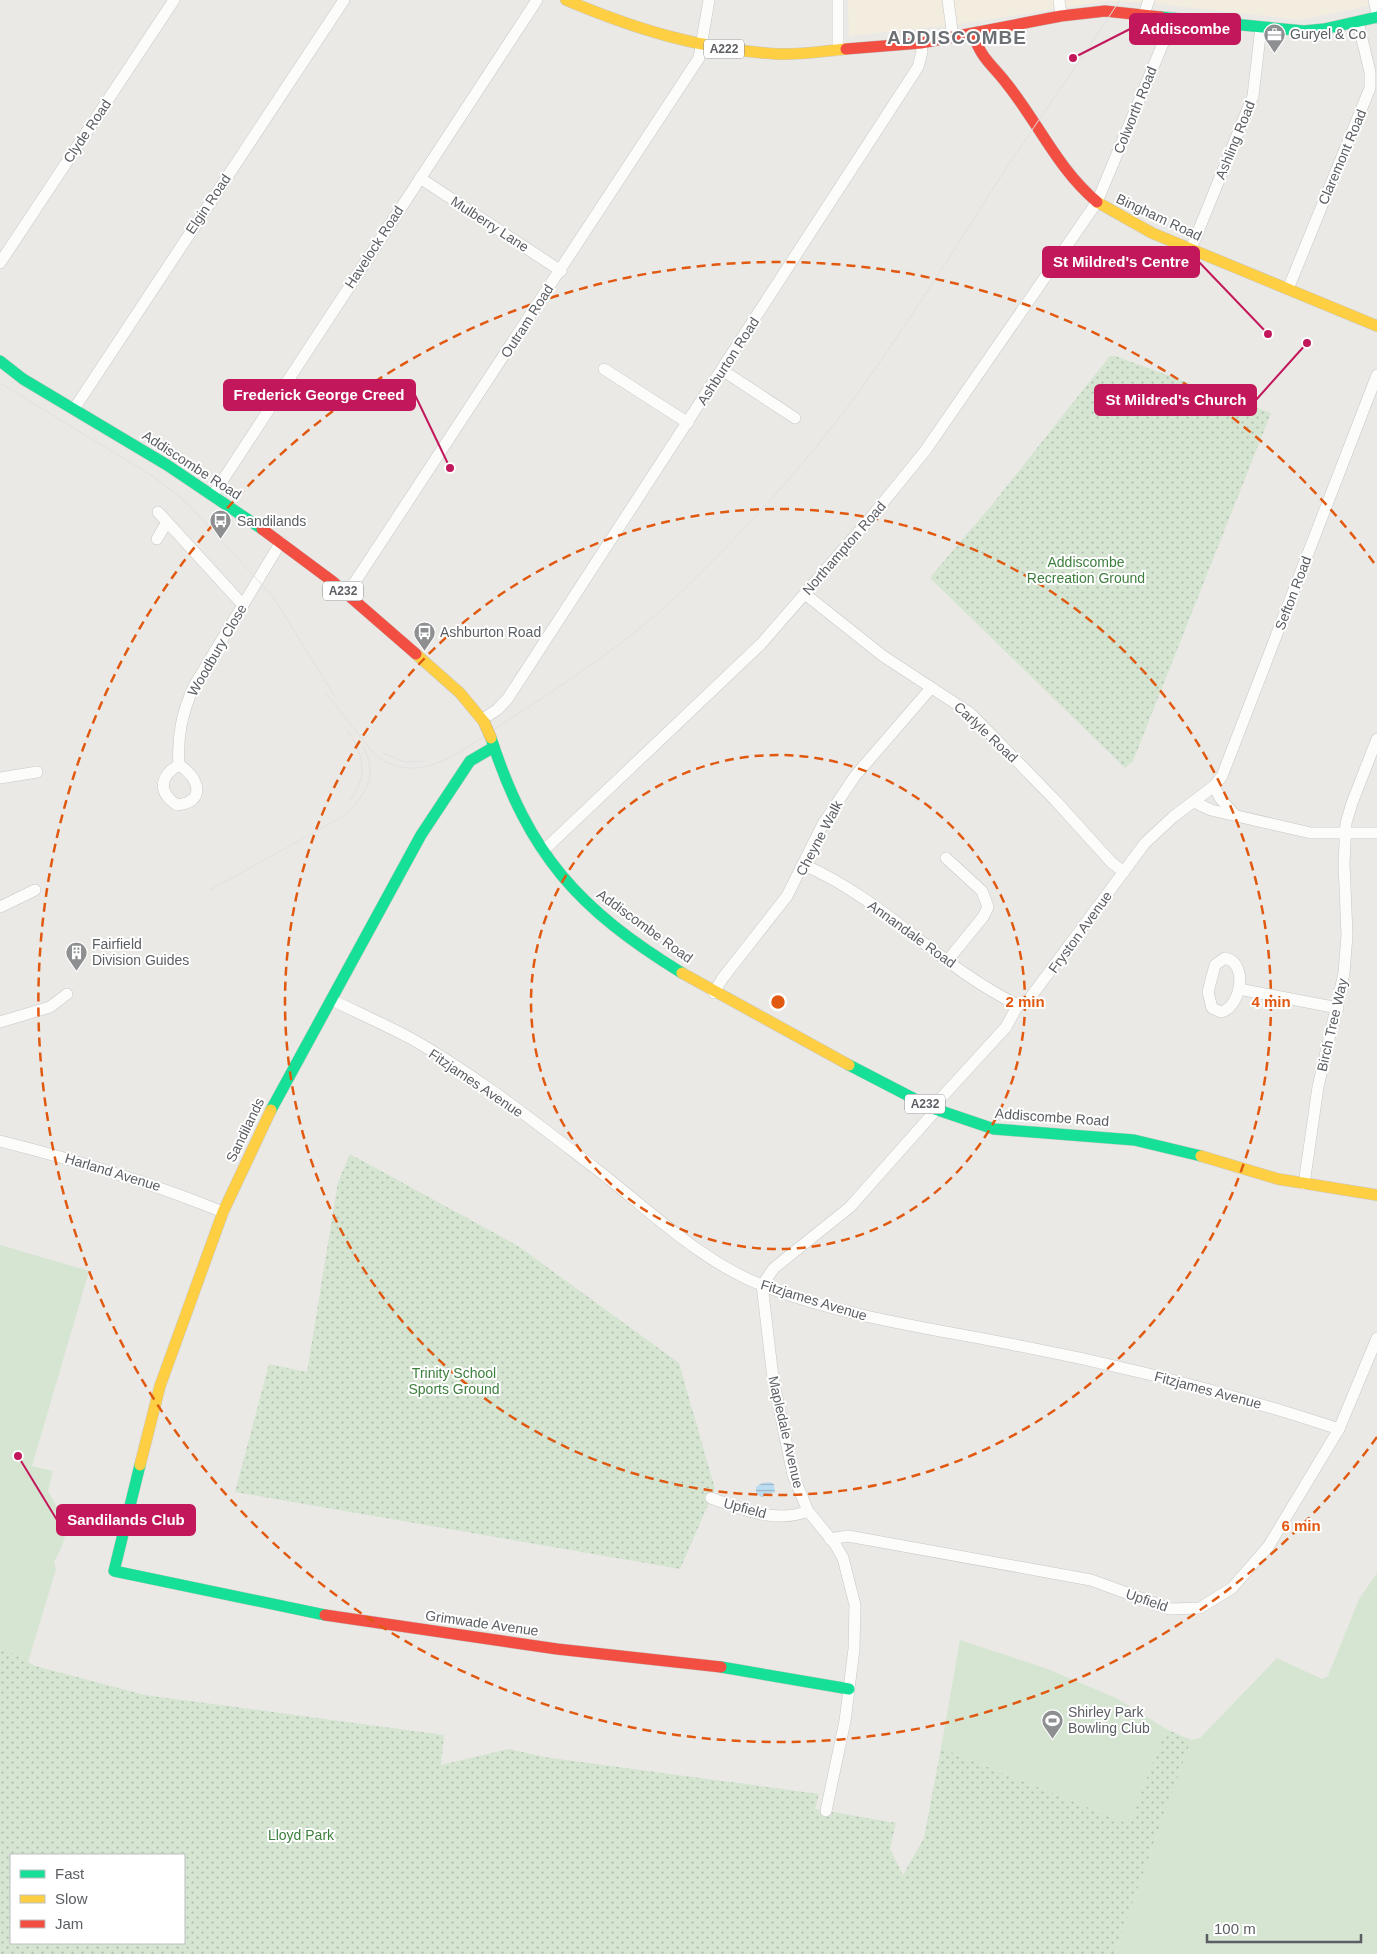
<svg xmlns="http://www.w3.org/2000/svg" width="1377" height="1954" font-family="Arial,sans-serif">
	<style>
		.commercial { fill: #f3eddf }
		.green { fill: #d5e5d2 }
		.park { fill: url(#park-dots); fill-rule: evenodd }
		.water { fill: url(#water-rules) }
		.lines { fill: none; stroke-linecap: round; stroke-linejoin: round }
		.street-casing { stroke: #c7c7c7; stroke-width: 12 }
		.fast-casing { stroke: #c7c7c6; stroke-width: 12 }
		.slow-casing { stroke: #c7c7c6; stroke-width: 12 }
		.jam-casing { stroke: #c7c7c6; stroke-width: 12 }
		.street { stroke: #fcfcfb; stroke-width: 11 }
		.fast { stroke: #16e098; stroke-width: 11 }
		.slow { stroke: #ffcf43; stroke-width: 11 }
		.jam { stroke: #f24e42; stroke-width: 11 }
		.tram { stroke: #e2e1e1; stroke-width: 1 }
		.slow-bridge-casing { stroke: #bdb096; stroke-width: 12; stroke-linecap: butt }
		.slow-bridge { stroke: #ffcf43; stroke-width: 11 }
		.ring { fill: none; stroke: #e15910; stroke-width: 2.5; stroke-dasharray: 9 6 }
		.labels { text-anchor: middle; stroke-width: 4; stroke-linejoin: round; paint-order: stroke }
		.shield { fill: #fff; stroke: #8c8e91; stroke-width: 1 }
		.shield-label { font-size: 12px; font-weight: bold; fill: #5b5e62 }
		.poi-label { font-size: 14px; fill: #5b5e62; stroke: #fff; text-anchor: start }
		.street-label { font-size: 14px; fill: #5b5e62; stroke: #fff }
		.park-label { font-size: 14px; fill: #3d7f3d; stroke: #fff }
		.district-label { font-size: 19px; font-weight: bold; letter-spacing: 1px; fill: #6c7074; stroke: #fff }
		.centre { fill: #e15910; stroke: #fff; stroke-width: 2.5 }
		.ring-label { font-size: 15px; text-anchor: middle; font-weight: bold; fill: #e15910; stroke: #fff; stroke-width: 4; stroke-linejoin: round; paint-order: stroke }
		.leader { fill: none; stroke: #c2185b; stroke-width: 2 }
		.callout-dot { fill: #c2185b; stroke: #fff; stroke-width: 2 }
		.callout { fill: #c2185b; stroke: #c2185b; stroke-width: 2 }
		.callout-label { font-size: 15px; text-anchor: middle; font-weight: bold; fill: #fff }
	</style>
	<defs>
		<pattern id="park-dots" width="8" height="8" patternUnits="userSpaceOnUse" patternTransform="scale(1.25)"><rect width="8" height="8" fill="#d5e5d2"/><path d="M2 2h.1M6 6h.1" fill="none" stroke="#b0bdae" stroke-width="1.8" stroke-linecap="round"/></pattern>
		<pattern id="water-rules" width="6" height="5" patternUnits="userSpaceOnUse" patternTransform="scale(1.25)"><rect width="6" height="5" fill="#bcddf1"/><path d="M0 2.5h6" fill="none" stroke="#9cb6c7"/></pattern>
	</defs>
	<rect width="100%" height="100%" fill="#eae9e5"/>
	<path class="commercial" d="M 848,0 L 1377,0 L 1377,4 L 1301,20 L 1150,3 L 1106,1 L 953,25 L 849,36 Z"/>
	<g class="green">
		<path d="M 0,1245 L 89,1271 L 32,1466 L 53,1471 L 48,1491 L 68,1526 L 62,1546 L 54,1562 L 56,1569 L 28,1662 L 0,1646 Z"/>
		<path d="M 1377,1573 L 1377,1954 L 1114,1954 L 1191,1740 L 1200,1738 L 1277,1658 L 1322,1679 L 1328,1676 L 1359,1599 Z"/>
		<path d="M 960,1640 L 1045,1668 L 1116,1698 L 1166,1729 L 1129,1824 L 941,1748 Z"/>
	</g>
	<g class="park">
		<path d="M 1110,356 L 1115,356 L 1271,413 L 1133,761 L 1125,768 L 931,579 L 932,575 L 991,506 Z"/>
		<path d="M 350,1154 L 518,1246 L 679,1363 L 715,1489 L 680,1569 L 235,1492 L 269,1364 L 307,1372 L 338,1182 Z"/>
		<path d="M 0,1646 L 35,1666 L 145,1695 L 444,1735 L 441,1765 L 509,1749 L 544,1757 L 819,1794 L 815,1809 L 896,1823 L 890,1849 L 903,1875 L 924,1838 L 941,1748 L 1129,1824 L 1166,1729 L 1191,1740 L 1114,1954 L 0,1954 ZM 11,1855 L 184,1855 L 184,1943 L 11,1943 Z"/>
	</g>
	<path class="water" d="M 770,1482 L 774,1484 L 775,1492 L 762,1497 L 756,1494 L 756,1487 L 762,1483 Z"/>
	<g class="lines">
		<defs>
			<g id="street">
				<path d="M 948,0 L 953,38"/>
				<path d="M 1059,0 L 1061,16"/>
				<path d="M 1374,0 L 1377,13"/>
				<path d="M 1144,14 L 1149,0"/>
				<path d="M 838,50 L 838,0"/>
				<path d="M 420,178 L 561,271"/>
				<path d="M 1191,249 L 1253,96 L 1261,27"/>
				<path d="M 0,263 L 174,0"/>
				<path d="M 1288,289 L 1370,88 L 1370,72 L 1358,22"/>
				<path d="M 604,369 L 688,423"/>
				<path d="M 722,370 L 795,418"/>
				<path d="M 74,409 L 344,0"/>
				<path d="M 213,495 L 537,0"/>
				<path d="M 158,512 L 243,605"/>
				<path d="M 157,539 L 167,522"/>
				<path d="M 347,594 L 699,58 L 709,0"/>
				<path d="M 805,594 L 883,656 L 970,713 L 1055,800 L 1112,863 L 1124,872"/>
				<path d="M 483,719 L 498,709 L 508,698 L 918,67 L 922,52 L 921,43"/>
				<path d="M 179,765 C 159,776 158,793 177,805 C 207,802 199,777 179,765 C 177,736 182,713 194,686 L 281,542"/>
				<path d="M 0,778 L 37,772"/>
				<path d="M 1214,786 L 1220,798 L 1234,814"/>
				<path d="M 1194,802 L 1211,810 L 1311,833 L 1377,833"/>
				<path d="M 543,851 L 761,644 L 868,521 L 925,451 L 1097,202 L 1164,41 L 1170,17"/>
				<path d="M 946,858 L 982,891 L 988,907 L 983,917 L 948,960"/>
				<path d="M 804,865 C 883,899 941,968 1018,1005"/>
				<path d="M 0,907 L 35,890"/>
				<path d="M 1225,958 C 1249,963 1241,1007 1221,1012 L 1212,1008 L 1208,992 L 1215,965 Z"/>
				<path d="M 1239,989 L 1338,1008"/>
				<path d="M 714,993 L 722,979 L 787,896 L 823,824 L 855,776 L 931,688"/>
				<path d="M 332,1000 C 358,1013 386,1025 412,1039 C 477,1076 536,1123 595,1168 C 648,1209 701,1262 764,1286 C 845,1317 930,1328 1015,1345 C 1125,1366 1233,1394 1339,1429"/>
				<path d="M 1018,1005 L 1027,1002 L 1145,843 L 1173,817 L 1214,786 L 1222,776 L 1377,375"/>
				<path d="M 0,1022 L 50,1007 L 67,994"/>
				<path d="M 932,1108 L 1006,1027 L 1018,1005"/>
				<path d="M 0,1141 C 76,1160 150,1182 223,1212"/>
				<path d="M 1304,1184 L 1318,1087 L 1344,973 L 1347,935 L 1344,863 L 1346,823 L 1352,803 L 1377,739"/>
				<path d="M 711,1498 C 741,1509 777,1524 808,1511"/>
				<path d="M 830,1539 L 848,1536 L 1091,1580 L 1170,1609 L 1200,1608 L 1232,1588 L 1268,1547 L 1339,1429 L 1377,1338"/>
				<path d="M 826,1811 L 845,1721 L 854,1649 L 855,1605 L 843,1558 L 835,1544 L 808,1511 L 793,1475 L 773,1378 L 762,1285 L 774,1268 L 850,1207 L 936,1110"/>
			</g>
			<g id="fast">
				<path d="M 1161,17 L 1304,31 L 1324,29 L 1377,17"/>
				<path d="M 0,361 L 23,379 L 167,465 L 262,529"/>
				<path d="M 491,738 C 529,855 578,909 682,973"/>
				<path d="M 849,1065 L 932,1108 L 994,1129 L 1134,1140 L 1201,1156"/>
				<path d="M 271,1110 L 421,835 L 470,761 L 494,747"/>
				<path d="M 140,1465 L 114,1571 L 325,1615"/>
				<path d="M 721,1667 L 849,1689"/>
			</g>
			<g id="slow">
				<path d="M 566,0 C 637,30 700,49 777,54 C 799,55 824,51 846,49"/>
				<path d="M 1097,202 L 1152,233 L 1377,326"/>
				<path d="M 416,654 L 460,693 L 484,722"/>
				<path d="M 682,973 L 849,1065"/>
				<path d="M 1201,1156 L 1278,1179 L 1377,1195"/>
				<path d="M 140,1465 L 160,1386 L 223,1212 L 271,1110"/>
			</g>
			<g id="jam">
				<path d="M 973,34 C 982,60 991,63 1007,84 C 1039,124 1057,168 1097,202"/>
				<path d="M 846,49 L 921,43 L 1061,16 L 1105,11 L 1161,17"/>
				<path d="M 262,529 L 332,581 L 416,654"/>
				<path d="M 325,1615 L 557,1649 L 721,1667"/>
			</g>
		</defs>
		<use href="#street" class="street-casing"/>
		<use href="#fast" class="fast-casing"/>
		<use href="#slow" class="slow-casing"/>
		<use href="#jam" class="jam-casing"/>
		<use href="#street" class="street"/>
		<use href="#fast" class="fast"/>
		<use href="#slow" class="slow"/>
		<use href="#jam" class="jam"/>
		<g class="tram">
			<path d="M 0,383 L 154,477 L 185,501 L 274,598 L 335,697"/>
			<path d="M 326,693 L 374,754 C 420,791 467,746 507,721 C 565,683 626,644 677,596 C 743,533 804,466 858,393 C 910,321 957,245 1005,170 C 1043,113 1083,57 1120,0"/>
			<path d="M 348,731 C 364,755 369,777 349,801"/>
			<path d="M 383,753 L 404,762 L 424,761"/>
			<path d="M 210,890 L 342,817 C 364,798 380,776 363,747"/>
		</g>
		<defs>
			<path id="slow-bridge" d="M 484,722 L 491,738"/>
		</defs>
		<use href="#slow-bridge" class="slow-bridge-casing"/>
		<use href="#slow-bridge" class="slow-bridge"/>
	</g>
	<g class="ring">
		<circle cx="778" cy="1002" r="247"/>
		<circle cx="778" cy="1002" r="493"/>
		<path d="M1377 1437A740 740 0 1 1 1377 567"/>
	</g>
	<defs>
		<symbol id="office-pin" viewBox="-11 -11 22 30"><path d="M0 17L-7.5 6A9.5 9.5 0 1 1 7.5 6Z" fill="#8d8f90" stroke="#fff"/><path d="M-6-3h4V-5.5h4V-3h4V5H-6ZM-1-4.5V-3h2v-1.5ZM-6 0V1H6V0Z" fill="#fff"/></symbol>
		<symbol id="bus-pin" viewBox="-11 -11 22 30"><path d="M0 17L-7.5 6A9.5 9.5 0 1 1 7.5 6Z" fill="#8d8f90" stroke="#fff"/><path d="M-5-6H5V4H4V6H2V4H-2V6H-4V4H-5ZM-3.5-4V0h7V-4ZM-3.5 1.2v1.5H-2V1.2ZM2 1.2v1.5H3.5V1.2Z" fill="#fff"/></symbol>
		<symbol id="building-pin" viewBox="-11 -11 22 30"><path d="M0 17L-7.5 6A9.5 9.5 0 1 1 7.5 6Z" fill="#8d8f90" stroke="#fff"/><path d="M-4-6H4V6H1V3H-1V6H-4ZM-2.5-4.3h1.7v1.8h-1.7ZM.8-4.3h1.7v1.8H.8ZM-2.5-1h1.7V.8h-1.7ZM.8-1h1.7V.8H.8Z" fill="#fff"/></symbol>
		<symbol id="stadium-pin" viewBox="-11 -11 22 30"><path d="M0 17L-7.5 6A9.5 9.5 0 1 1 7.5 6Z" fill="#8d8f90" stroke="#fff"/><path d="M0-5a6.5 5 0 1 0 0 10a6.5 5 0 1 0 0-10ZM-3.5-1.8h7v3.6h-7Z" fill="#fff"/></symbol>
	</defs>
	<g fill-rule="evenodd">
		<use href="#office-pin" x="1262" y="22" width="25" height="34"/>
		<use href="#bus-pin" x="208" y="508" width="25" height="34"/>
		<use href="#bus-pin" x="412" y="620" width="25" height="34"/>
		<use href="#building-pin" x="64" y="940" width="25" height="34"/>
		<use href="#stadium-pin" x="1040" y="1708" width="25" height="34"/>
	</g>
	<g class="labels">
		<g class="shield">
			<rect x="704" y="39.5" width="40" height="19" rx="4"/>
			<rect x="323" y="581.5" width="40" height="19" rx="4"/>
			<rect x="905" y="1094.5" width="40" height="19" rx="4"/>
		</g>
		<g class="shield-label">
			<text x="724" y="53">A222</text>
			<text x="343" y="595">A232</text>
			<text x="925" y="1108">A232</text>
		</g>
		<g class="poi-label">
			<text x="1290" y="39">Guryel &amp; Co</text>
			<text x="237" y="526">Sandilands</text>
			<text x="440" y="637">Ashburton Road</text>
			<text x="92" y="949">Fairfield<tspan x="92" dy="16">Division Guides</tspan></text>
			<text x="1068" y="1717">Shirley Park<tspan x="1068" dy="16">Bowling Club</tspan></text>
		</g>
		<g class="street-label">
			<text transform="translate(1135 110) rotate(-68)" y="5">Colworth Road</text>
			<text transform="translate(87 131) rotate(-56)" y="5">Clyde Road</text>
			<text transform="translate(1235 140) rotate(-68)" y="5">Ashling Road</text>
			<text transform="translate(1342 157) rotate(-67)" y="5">Claremont Road</text>
			<text transform="translate(208 204) rotate(-56)" y="5">Elgin Road</text>
			<text transform="translate(1159 217) rotate(25)" y="5">Bingham Road</text>
			<text transform="translate(490 224) rotate(33)" y="5">Mulberry Lane</text>
			<text transform="translate(374 247) rotate(-57)" y="5">Havelock Road</text>
			<text transform="translate(527 321) rotate(-57)" y="5">Outram Road</text>
			<text transform="translate(728 361) rotate(-57)" y="5">Ashburton Road</text>
			<text transform="translate(192 465) rotate(33)" y="5">Addiscombe Road</text>
			<text transform="translate(844 548) rotate(-49)" y="5">Northampton Road</text>
			<text transform="translate(1293 593) rotate(-69)" y="5">Sefton Road</text>
			<text transform="translate(217 650) rotate(-60)" y="5">Woodbury Close</text>
			<text transform="translate(986 732) rotate(43)" y="5">Carlyle Road</text>
			<text transform="translate(819 838) rotate(-62)" y="5">Cheyne Walk</text>
			<text transform="translate(645 926) rotate(36)" y="5">Addiscombe Road</text>
			<text transform="translate(1080 932) rotate(-54)" y="5">Fryston Avenue</text>
			<text transform="translate(912 934) rotate(36)" y="5">Annandale Road</text>
			<text transform="translate(1332 1025) rotate(-77)" y="5">Birch Tree Way</text>
			<text transform="translate(476 1083) rotate(34)" y="5">Fitzjames Avenue</text>
			<text transform="translate(1052 1117) rotate(4)" y="5">Addiscombe Road</text>
			<text transform="translate(245 1130) rotate(-64)" y="5">Sandilands</text>
			<text transform="translate(113 1172) rotate(17)" y="5">Harland Avenue</text>
			<text transform="translate(814 1300) rotate(17)" y="5">Fitzjames Avenue</text>
			<text transform="translate(1208 1390) rotate(15)" y="5">Fitzjames Avenue</text>
			<text transform="translate(786 1432) rotate(77)" y="5">Mapledale Avenue</text>
			<text transform="translate(745 1508) rotate(15)" y="5">Upfield</text>
			<text transform="translate(1147 1600) rotate(19)" y="5">Upfield</text>
			<text transform="translate(482 1623) rotate(8)" y="5">Grimwade Avenue</text>
		</g>
		<g class="park-label">
			<text x="1086" y="567">Addiscombe<tspan x="1086" dy="16">Recreation Ground</tspan></text>
			<text x="454" y="1378">Trinity School<tspan x="454" dy="16">Sports Ground</tspan></text>
			<text x="301" y="1840">Lloyd Park</text>
		</g>
		<g class="district-label">
			<text x="957" y="44">ADDISCOMBE</text>
		</g>
	</g>
	<circle cx="778" cy="1002" r="8" class="centre"/>
	<g class="ring-label">
		<text x="1025" y="1007">2 min</text>
		<text x="1271" y="1007">4 min</text>
		<text x="1301" y="1531">6 min</text>
	</g>
	<path class="leader" d="M1073 58L1130 29M1268 334L1199 262M450 468L415 395M1307 343L1256 400M18 1456L57 1520"/>
	<g class="callout-dot">
		<circle cx="1073" cy="58" r="5"/>
		<circle cx="1268" cy="334" r="5"/>
		<circle cx="450" cy="468" r="5"/>
		<circle cx="1307" cy="343" r="5"/>
		<circle cx="18" cy="1456" r="5"/>
	</g>
	<g class="callout">
		<rect x="1130" y="14" width="110" height="30" rx="5"/>
		<rect x="1043" y="247" width="156" height="30" rx="5"/>
		<rect x="224" y="380" width="191" height="30" rx="5"/>
		<rect x="1095" y="385" width="161" height="30" rx="5"/>
		<rect x="57" y="1505" width="138" height="30" rx="5"/>
	</g>
	<g class="callout-label">
		<text x="1185" y="34">Addiscombe</text>
		<text x="1121" y="267">St Mildred's Centre</text>
		<text x="319" y="400">Frederick George Creed</text>
		<text x="1176" y="405">St Mildred's Church</text>
		<text x="126" y="1525">Sandilands Club</text>
	</g>
	<rect x="10" y="1854" width="175" height="90" fill="#ffffff" stroke="#bdbfc0"/>
	<rect x="20" y="1870" width="25" height="8" fill="#16e098" stroke="#bdbfc0"/>
	<text x="55" y="1879" font-size="15" fill="#5b5e62">Fast</text>
	<rect x="20" y="1895" width="25" height="8" fill="#ffcf43" stroke="#bdbfc0"/>
	<text x="55" y="1904" font-size="15" fill="#5b5e62">Slow</text>
	<rect x="20" y="1920" width="25" height="8" fill="#f24e42" stroke="#bdbfc0"/>
	<text x="55" y="1929" font-size="15" fill="#5b5e62">Jam</text>
	<path d="M1207 1934v8h154v-8" fill="none" stroke="#5b5e62" stroke-width="2.5"/>
	<text x="1214" y="1934" font-size="15" fill="#5b5e62" stroke="#ffffff" stroke-width="4" paint-order="stroke">100 m</text>
</svg>
